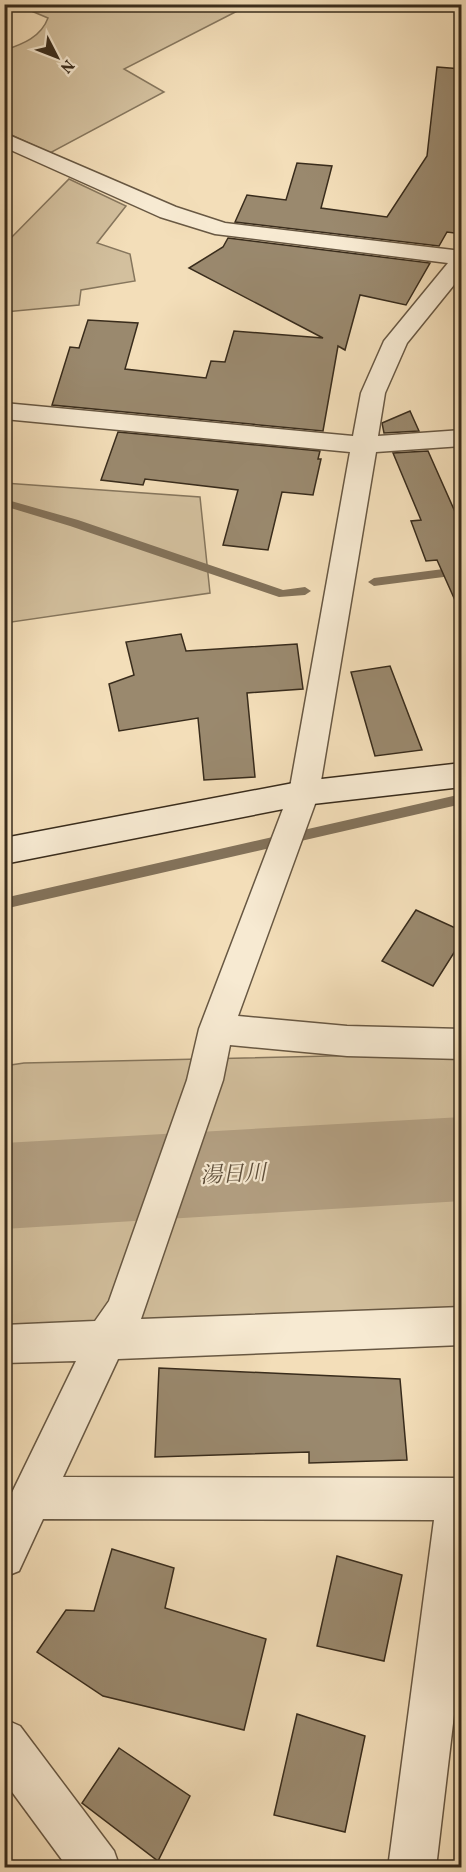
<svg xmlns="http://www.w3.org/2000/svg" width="466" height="1872" font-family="Vollkorn,'Noto Serif JP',serif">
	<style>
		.green { fill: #d3c09e; stroke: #86765d; stroke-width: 1.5 }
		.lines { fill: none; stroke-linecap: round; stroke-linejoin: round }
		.stream { fill: #83725a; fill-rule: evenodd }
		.river { fill: #b4a184; fill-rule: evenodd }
		.building { fill: #9a896e; stroke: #392c1c; stroke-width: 1.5 }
		.street-casing { stroke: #685843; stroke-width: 3 }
		.secondary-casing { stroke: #392c1c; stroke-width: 3 }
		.street { fill: #f7ead2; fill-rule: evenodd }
		.secondary { fill: #f7ead2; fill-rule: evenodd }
		.labels { text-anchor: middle; stroke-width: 4.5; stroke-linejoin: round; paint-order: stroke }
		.water-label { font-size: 22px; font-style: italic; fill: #5e4f3b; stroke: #f7ead2 }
	</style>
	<rect width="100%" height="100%" fill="#f3deb9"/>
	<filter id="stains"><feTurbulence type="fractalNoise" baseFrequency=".00333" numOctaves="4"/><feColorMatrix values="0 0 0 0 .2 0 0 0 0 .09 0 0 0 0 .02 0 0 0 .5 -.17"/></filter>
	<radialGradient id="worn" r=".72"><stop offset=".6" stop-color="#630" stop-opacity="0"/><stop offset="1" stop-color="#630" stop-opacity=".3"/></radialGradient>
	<g class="green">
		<path d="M 17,5 L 249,5 L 124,69 L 164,92 L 50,153 L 5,132 L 5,50 C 23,44 41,37 48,18 Z"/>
		<path d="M 69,179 L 126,206 L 97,243 L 130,254 L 135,281 L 81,290 L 79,305 L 5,312 L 5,244 Z"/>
		<path d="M 4,483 L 200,497 L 210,593 L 5,623 Z"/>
		<path d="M 461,1053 L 461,1323 L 5,1351 L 4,1066 L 24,1063 Z"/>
	</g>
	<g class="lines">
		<g class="stream">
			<path d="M 4,499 L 78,520 L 283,590 L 305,587 L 311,591 L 305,595 L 279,597 L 70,526 L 4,506 Z"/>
			<path d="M 459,567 L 462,568 L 462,574 L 459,575 L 374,586 L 368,582 L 374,578 Z"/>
			<path d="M 462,794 L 462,804 L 4,909 L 4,898 Z"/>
		</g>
		<path class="river" d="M 462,1117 L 462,1201 L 4,1229 L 4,1143 Z"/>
	</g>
	<g class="building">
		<path d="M 437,67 L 462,69 L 462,234 L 447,232 L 439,246 L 235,222 L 247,195 L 286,200 L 297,163 L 332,166 L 321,208 L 387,217 L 427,156 Z"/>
		<path d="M 228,238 L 430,263 L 406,305 L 360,295 L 345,350 L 338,346 L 323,431 L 52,405 L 70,347 L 79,348 L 88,320 L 138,323 L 125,369 L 206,378 L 211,361 L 225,362 L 234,331 L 323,338 L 189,268 L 223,247 Z"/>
		<path d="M 410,411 L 419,431 L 384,433 L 382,423 Z"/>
		<path d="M 118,432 L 320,451 L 318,459 L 321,459 L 313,495 L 282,492 L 268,550 L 223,545 L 238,490 L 145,479 L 143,485 L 101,480 Z"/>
		<path d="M 428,451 L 456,514 L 462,513 L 462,616 L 437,560 L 426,561 L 411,521 L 421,520 L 393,453 Z"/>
		<path d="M 181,634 L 186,651 L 297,644 L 303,689 L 247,693 L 255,777 L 204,780 L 198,718 L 119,731 L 109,684 L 134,675 L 126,642 Z"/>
		<path d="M 390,666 L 422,750 L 375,756 L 351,672 Z"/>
		<path d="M 416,910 L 462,931 L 462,940 L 433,986 L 382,961 Z"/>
		<path d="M 159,1368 L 400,1379 L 407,1460 L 309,1463 L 309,1452 L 155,1457 Z"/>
		<path d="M 112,1549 L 174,1568 L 165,1608 L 266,1639 L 244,1730 L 103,1696 L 37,1652 L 66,1610 L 94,1611 Z"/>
		<path d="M 337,1556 L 402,1575 L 384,1661 L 317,1646 Z"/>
		<path d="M 297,1714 L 365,1736 L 345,1832 L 274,1815 Z"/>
		<path d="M 119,1748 L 190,1796 L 158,1861 L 82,1803 Z"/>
	</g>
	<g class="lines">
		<defs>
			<g id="street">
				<path d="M 4,133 L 176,207 L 225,223 L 462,251 L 462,275 L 407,343 L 385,393 L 378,436 L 462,430 L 462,446 L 376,452 L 319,793 L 238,1016 L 347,1026 L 462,1029 L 462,1059 L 347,1056 L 230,1045 L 223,1080 L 141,1319 L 462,1307 L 462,1345 L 118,1359 L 63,1477 L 462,1478 L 462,1647 L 436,1868 L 388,1868 L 434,1520 L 43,1519 L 19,1571 L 4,1577 L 4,1509 L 76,1361 L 4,1363 L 4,1325 L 95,1321 L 109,1301 L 187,1080 L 199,1029 L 289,793 L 350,452 L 4,419 L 4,403 L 353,436 L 361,393 L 384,341 L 448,263 L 215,234 L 160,217 L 4,147 Z"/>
				<path d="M 4,1719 L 20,1726 L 114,1851 L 120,1868 L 68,1868 L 4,1781 Z"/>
			</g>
			<path id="secondary" d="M 462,763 L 462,787 L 304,805 L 4,864 L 4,838 L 304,781 Z"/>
		</defs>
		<use href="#street" class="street-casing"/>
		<use href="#secondary" class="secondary-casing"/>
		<use href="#street" class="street"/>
		<use href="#secondary" class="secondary"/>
	</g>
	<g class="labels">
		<g class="water-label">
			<text transform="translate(233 1173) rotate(-3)" y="8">湯日川</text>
		</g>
	</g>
	<rect width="466" height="1872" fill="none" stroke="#f3deb9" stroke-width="24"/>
	<rect x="6" y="6" width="454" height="1860" fill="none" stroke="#392c1c" stroke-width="3"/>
	<rect x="12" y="12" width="442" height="1848" fill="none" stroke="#392c1c" stroke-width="1.5"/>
	<g transform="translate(57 57) rotate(132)" stroke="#f7ead2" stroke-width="4.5" paint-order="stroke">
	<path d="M0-4.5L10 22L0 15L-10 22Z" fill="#392c1c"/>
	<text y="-9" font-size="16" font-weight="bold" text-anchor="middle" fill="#392c1c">N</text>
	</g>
	<rect width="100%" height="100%" filter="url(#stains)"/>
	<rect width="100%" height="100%" fill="url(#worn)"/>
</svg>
